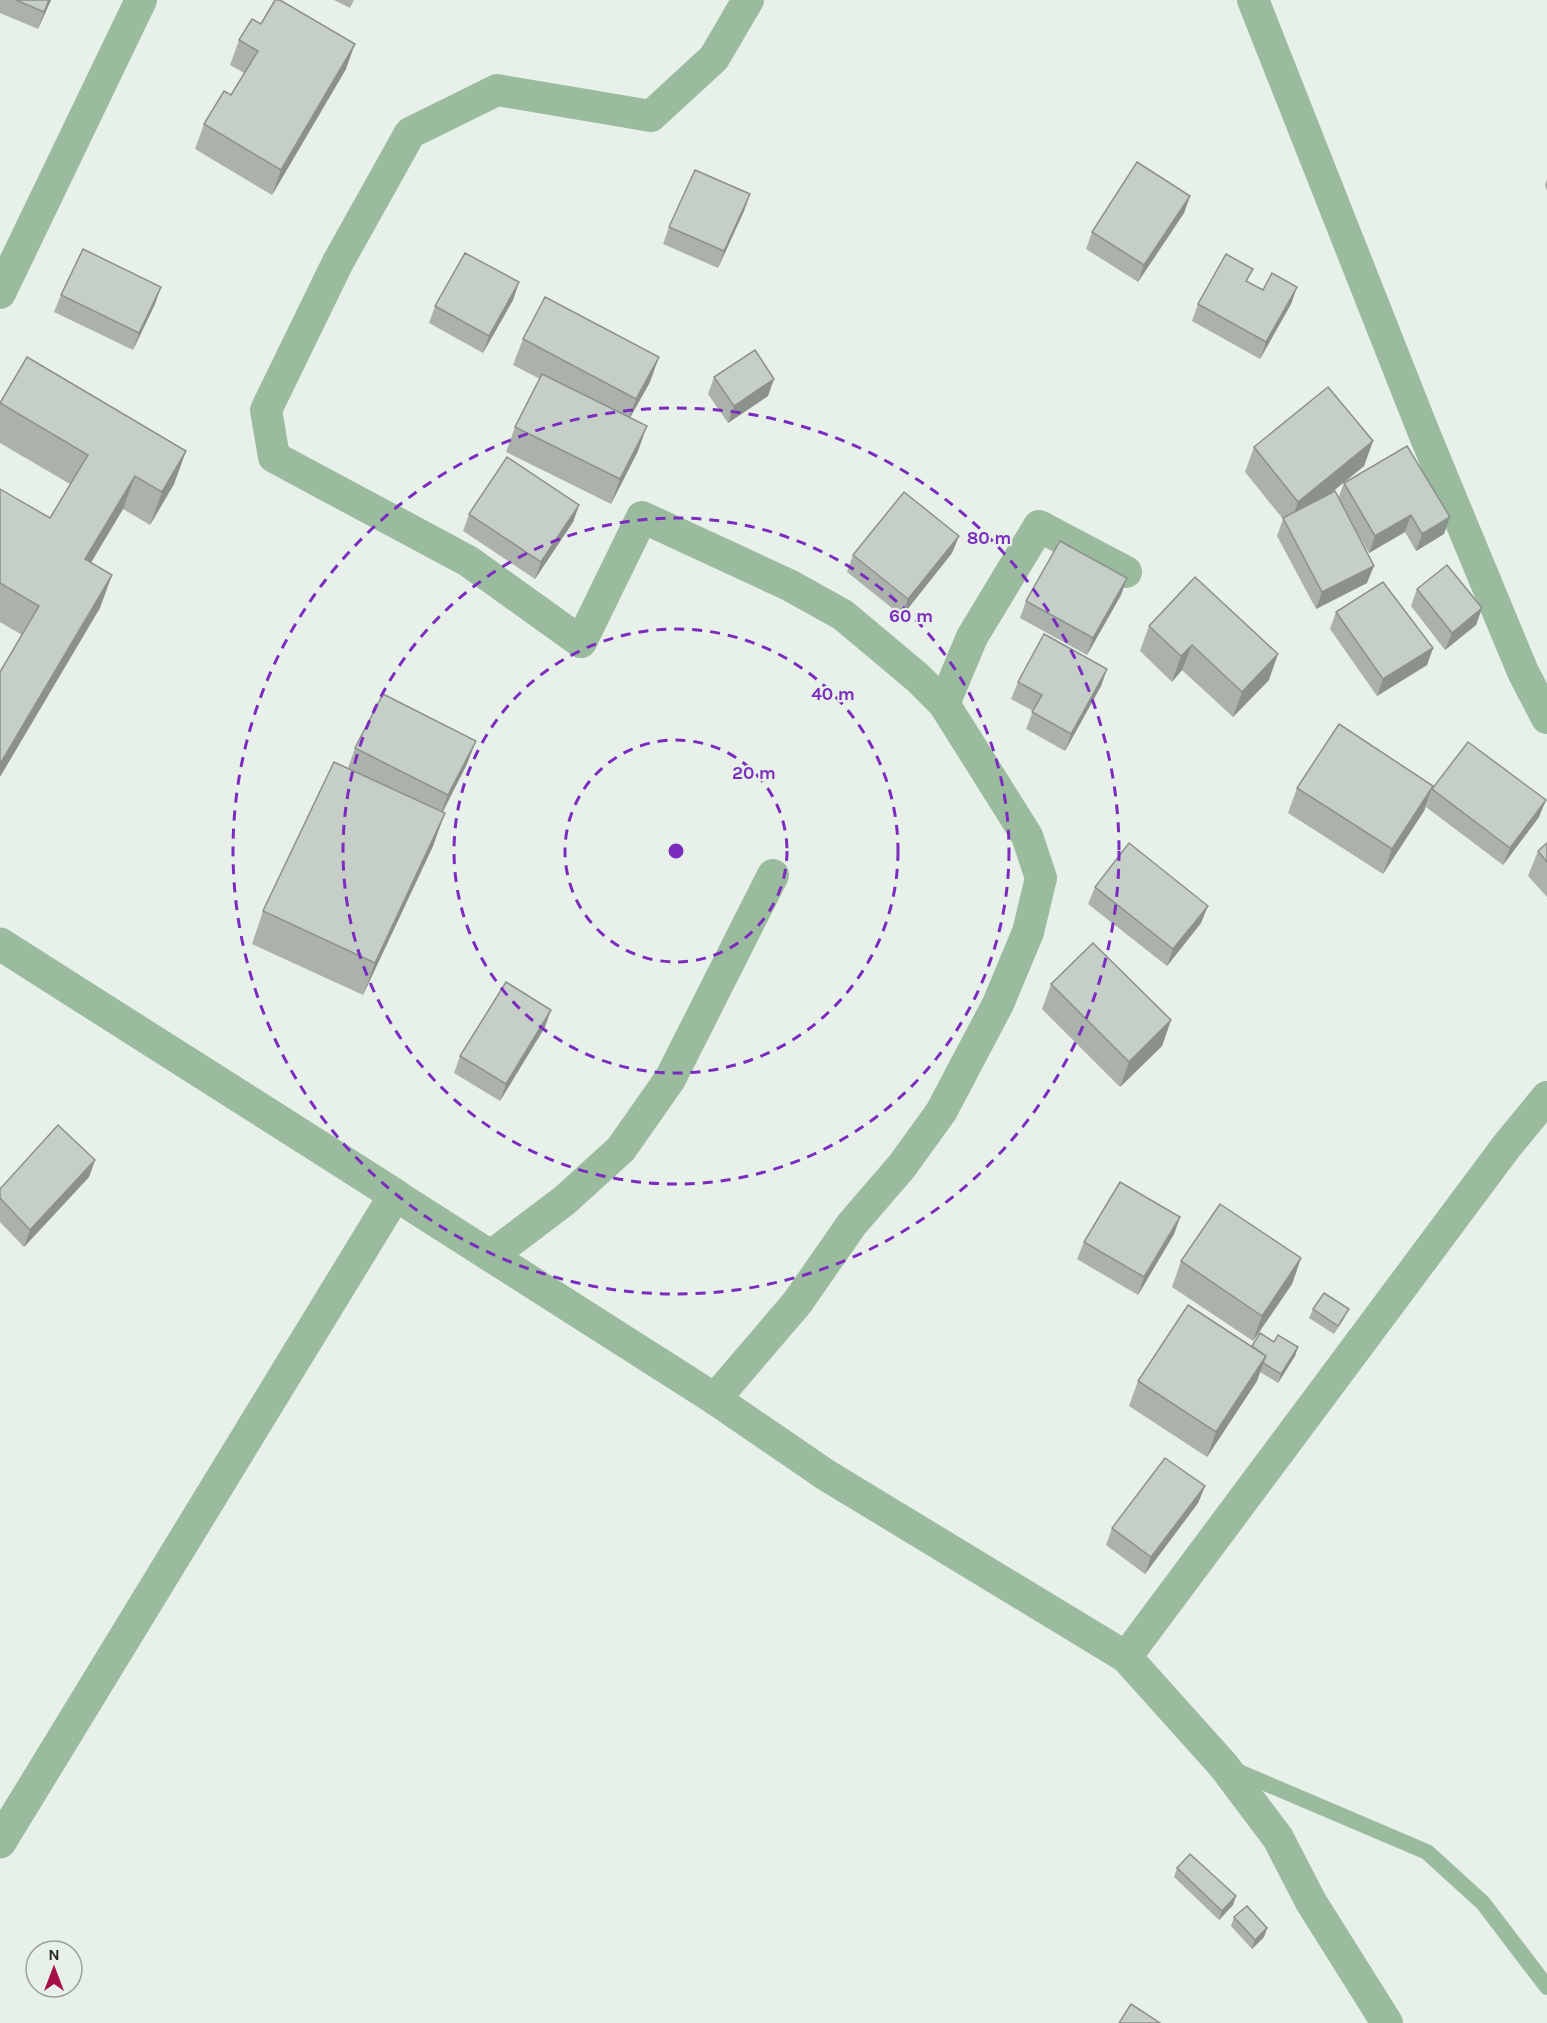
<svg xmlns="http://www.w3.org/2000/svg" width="1547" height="2023" font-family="Karla,sans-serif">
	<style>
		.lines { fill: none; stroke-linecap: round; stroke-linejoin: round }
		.service { stroke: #9bbb9f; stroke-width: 16 }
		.minor { stroke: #9bbb9f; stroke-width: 32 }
		.tertiary { stroke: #9bbb9f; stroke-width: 33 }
		.wall { fill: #aab2ab }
		.shaded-wall { fill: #8b918b }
		.building { fill: #c6cfc7; stroke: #8b918b; stroke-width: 1.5 }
		.ring { fill: none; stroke: #7b2cbf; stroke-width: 3; stroke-dasharray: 10 8 }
		.centre { fill: #7b2cbf; stroke: #e8f1e9; stroke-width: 3 }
		.ring-label { font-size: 18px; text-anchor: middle; font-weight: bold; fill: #7b2cbf; stroke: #e8f1e9; stroke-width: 4.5; stroke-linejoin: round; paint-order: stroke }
	</style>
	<rect width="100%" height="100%" fill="#e8f1e9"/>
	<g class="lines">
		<path class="service" d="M 1232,1769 L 1427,1852 L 1483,1903 L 1547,1987"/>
		<g class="minor">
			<path d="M 1253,0 L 1424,433 L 1523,672 L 1547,718"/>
			<path d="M 0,293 L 141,0"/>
			<path d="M 944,704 L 972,637 L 1039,526 L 1126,572"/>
			<path d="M 395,1195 L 715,1399 L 826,1475 L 1126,1657 L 1223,1765 L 1278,1838 L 1311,1902 L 1387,2023"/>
			<path d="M 491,1256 L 565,1200 L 621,1149 L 670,1079 L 773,875"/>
			<path d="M 715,1399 L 797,1303 L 852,1224 L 902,1166 L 941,1112 L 998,1004 L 1028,932 L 1041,878 L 1027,836 L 944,704 L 918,678 L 843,615 L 789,585 L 642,517 L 581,642 L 468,561 L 274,457 L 266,410 L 338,262 L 410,133 L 497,90 L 651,116 L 714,58 L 748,0"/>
			<path d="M 1126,1657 L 1506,1147 L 1547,1097"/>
		</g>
		<path class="tertiary" d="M 0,944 L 395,1195 L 0,1842"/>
	</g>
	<g class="wall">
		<path d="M 0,0 L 51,0 L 38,29 L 0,13 Z"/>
		<path d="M 334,0 L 354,0 L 350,8 Z"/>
		<path d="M 261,24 L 346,69 L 272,195 L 195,149 L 204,124 L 231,95 L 244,73 L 230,65 L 239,40 Z"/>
		<path d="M 1547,179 L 1547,191 L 1545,185 Z"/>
		<path d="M 750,194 L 744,211 L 718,268 L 663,244 L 669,227 Z"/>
		<path d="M 1190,196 L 1184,213 L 1138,282 L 1086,249 L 1092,232 Z"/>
		<path d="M 519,282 L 513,300 L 483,353 L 429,323 L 435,306 Z"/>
		<path d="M 1248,282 L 1263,290 L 1297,287 L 1291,304 L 1260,359 L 1192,321 L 1198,304 Z"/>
		<path d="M 61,295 L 155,304 L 133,350 L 54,312 Z"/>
		<path d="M 523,339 L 650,382 L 630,417 L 638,451 L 611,504 L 506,452 L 515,427 L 540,379 L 513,365 Z"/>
		<path d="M 714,377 L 768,396 L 728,423 L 708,394 Z"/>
		<path d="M 0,403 L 186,451 L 174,484 L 150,525 L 123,509 L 91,563 L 100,608 L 22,635 L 0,622 L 0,489 L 50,518 L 70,484 L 0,443 Z"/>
		<path d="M 1373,441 L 1364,466 L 1331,493 L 1338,499 L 1344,483 L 1407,446 L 1444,534 L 1416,551 L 1405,532 L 1369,553 L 1347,515 L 1367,583 L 1316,609 L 1277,536 L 1283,519 L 1245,472 L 1254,447 Z"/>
		<path d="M 579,505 L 573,522 L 535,579 L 463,531 L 469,514 Z"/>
		<path d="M 959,536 L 952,553 L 902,616 L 847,572 L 853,555 Z"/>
		<path d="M 1127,578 L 1121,595 L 1087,655 L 1020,618 L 1026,601 Z"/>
		<path d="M 1417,589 L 1482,608 L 1476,625 L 1445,650 L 1411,606 Z"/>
		<path d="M 1336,612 L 1433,648 L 1427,665 L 1377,696 L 1330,629 Z"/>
		<path d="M 1149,626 L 1269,680 L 1233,717 L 1182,670 L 1172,682 L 1140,651 Z"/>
		<path d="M 1107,669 L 1101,686 L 1065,751 L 1026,729 L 1033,711 L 1011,699 L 1018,682 Z"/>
		<path d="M 476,741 L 466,766 L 443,812 L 433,846 L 363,995 L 252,944 L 263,911 L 348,768 L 355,748 Z"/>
		<path d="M 1433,786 L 1424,811 L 1383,874 L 1288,813 L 1297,788 Z"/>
		<path d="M 1432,789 L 1539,817 L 1503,865 L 1426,807 Z"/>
		<path d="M 1547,843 L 1547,897 L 1528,876 L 1538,851 Z"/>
		<path d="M 1095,887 L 1201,923 L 1167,966 L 1088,904 Z"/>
		<path d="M 1051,984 L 1171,1020 L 1162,1046 L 1120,1087 L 1042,1009 Z"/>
		<path d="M 545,1027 L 500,1101 L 454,1073 L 460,1056 Z"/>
		<path d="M 95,1160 L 89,1177 L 24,1247 L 0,1222 L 0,1189 Z"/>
		<path d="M 1180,1217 L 1174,1234 L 1138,1295 L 1077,1259 L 1084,1242 Z"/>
		<path d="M 1301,1258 L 1292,1284 L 1253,1341 L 1172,1287 L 1181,1261 Z"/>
		<path d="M 1313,1309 L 1345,1317 L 1334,1334 L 1309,1318 Z"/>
		<path d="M 1274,1342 L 1298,1347 L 1295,1356 L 1278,1383 L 1260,1372 L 1257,1381 L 1207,1457 L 1129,1406 L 1138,1381 L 1252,1346 Z"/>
		<path d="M 1205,1486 L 1198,1503 L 1145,1574 L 1106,1545 L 1112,1528 Z"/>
		<path d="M 1177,1868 L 1233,1905 L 1219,1920 L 1174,1877 Z"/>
		<path d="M 1234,1917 L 1267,1928 L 1264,1937 L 1252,1949 L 1231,1926 Z"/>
	</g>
	<g class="shaded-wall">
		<path d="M 49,0 L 51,0 L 38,29 L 44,12 Z"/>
		<path d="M 355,44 L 346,69 L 272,195 L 281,170 Z"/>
		<path d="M 750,194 L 744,211 L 718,268 L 724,251 Z"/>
		<path d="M 1190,196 L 1184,213 L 1138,282 L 1144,265 Z"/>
		<path d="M 519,282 L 513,300 L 483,353 L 489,336 Z"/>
		<path d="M 161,287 L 155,304 L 133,350 L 139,333 Z"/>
		<path d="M 1297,287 L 1291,304 L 1260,359 L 1266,342 Z"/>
		<path d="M 659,357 L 650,382 L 626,425 L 636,399 Z"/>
		<path d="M 774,379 L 768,396 L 728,423 L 734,406 Z"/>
		<path d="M 647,426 L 638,451 L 611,504 L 620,479 Z"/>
		<path d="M 1373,441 L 1364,466 L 1289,527 L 1298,502 Z"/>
		<path d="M 186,451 L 174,484 L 150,525 L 162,492 Z"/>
		<path d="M 135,476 L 123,509 L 73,592 L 85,559 Z"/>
		<path d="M 579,505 L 573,522 L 535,579 L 541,562 Z"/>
		<path d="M 1411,515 L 1405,532 L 1369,553 L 1375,536 Z"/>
		<path d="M 1450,517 L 1444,534 L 1416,551 L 1422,534 Z"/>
		<path d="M 959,536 L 952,553 L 902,616 L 908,599 Z"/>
		<path d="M 1374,566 L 1367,583 L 1316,609 L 1322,592 Z"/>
		<path d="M 112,575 L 100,608 L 0,777 L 0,764 Z"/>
		<path d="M 1127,578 L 1121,595 L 1087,655 L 1093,638 Z"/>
		<path d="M 1482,608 L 1476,625 L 1445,650 L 1452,633 Z"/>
		<path d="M 1192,645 L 1182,670 L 1172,682 L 1181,656 Z"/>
		<path d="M 1433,648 L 1427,665 L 1377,696 L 1383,679 Z"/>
		<path d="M 1278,654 L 1269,680 L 1233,717 L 1242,692 Z"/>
		<path d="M 1107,669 L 1101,686 L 1065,751 L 1071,734 Z"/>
		<path d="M 476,741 L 466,766 L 438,820 L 448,795 Z"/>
		<path d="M 1433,786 L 1424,811 L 1383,874 L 1392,849 Z"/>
		<path d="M 1546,800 L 1539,817 L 1503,865 L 1510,848 Z"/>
		<path d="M 445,813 L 433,846 L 363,995 L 375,963 Z"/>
		<path d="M 1208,906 L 1201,923 L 1167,966 L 1173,949 Z"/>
		<path d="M 551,1010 L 545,1027 L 500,1101 L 506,1084 Z"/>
		<path d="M 1171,1020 L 1162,1046 L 1120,1087 L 1129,1062 Z"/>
		<path d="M 95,1160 L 89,1177 L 24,1247 L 30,1230 Z"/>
		<path d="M 1180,1217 L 1174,1234 L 1138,1295 L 1144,1277 Z"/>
		<path d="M 1301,1258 L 1292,1284 L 1253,1341 L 1262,1316 Z"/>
		<path d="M 1298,1347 L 1295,1356 L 1278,1383 L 1281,1374 Z"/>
		<path d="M 1266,1356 L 1257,1381 L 1207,1457 L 1216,1432 Z"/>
		<path d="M 1205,1486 L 1198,1503 L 1145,1574 L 1151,1557 Z"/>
		<path d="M 1236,1896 L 1233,1905 L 1219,1920 L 1222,1911 Z"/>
		<path d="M 1267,1928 L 1264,1937 L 1252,1949 L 1255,1940 Z"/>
	</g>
	<g class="building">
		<path d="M 16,0 L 49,0 L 44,12 Z"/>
		<path d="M 275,0 L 280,0 L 355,44 L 281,170 L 204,124 L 224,91 L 231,95 L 258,51 L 239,40 L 252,19 L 261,24 Z"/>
		<path d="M 1137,162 L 1190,196 L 1144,265 L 1092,232 Z"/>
		<path d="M 695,170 L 750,194 L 724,251 L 669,227 Z"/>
		<path d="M 83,249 L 161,287 L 139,333 L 61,295 Z"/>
		<path d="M 465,253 L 519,282 L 489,336 L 435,306 Z"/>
		<path d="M 1226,254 L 1253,269 L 1246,281 L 1263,290 L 1272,273 L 1297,287 L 1266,342 L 1198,304 Z"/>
		<path d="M 545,297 L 659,357 L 636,399 L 523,339 Z"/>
		<path d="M 755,350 L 774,379 L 734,406 L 714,377 Z"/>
		<path d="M 27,357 L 186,451 L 162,492 L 135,476 L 85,559 L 112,575 L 0,764 L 0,672 L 39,606 L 0,583 L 0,489 L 50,518 L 88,455 L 0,403 Z"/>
		<path d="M 542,374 L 647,426 L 620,479 L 515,427 Z"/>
		<path d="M 1328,387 L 1373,441 L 1298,502 L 1254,447 Z"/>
		<path d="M 1407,446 L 1450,517 L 1422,534 L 1411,515 L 1375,536 L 1344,483 Z"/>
		<path d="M 507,457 L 579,505 L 541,562 L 469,514 Z"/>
		<path d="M 1335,491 L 1374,566 L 1322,592 L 1283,518 Z"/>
		<path d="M 904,492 L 959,536 L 908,599 L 853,555 Z"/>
		<path d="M 1060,541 L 1127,578 L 1093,638 L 1026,601 Z"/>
		<path d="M 1447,565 L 1482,608 L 1452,633 L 1417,589 Z"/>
		<path d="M 1195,577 L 1278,654 L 1242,692 L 1192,645 L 1181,656 L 1149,626 Z"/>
		<path d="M 1383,582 L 1433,648 L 1383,679 L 1336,612 Z"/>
		<path d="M 1044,634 L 1107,669 L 1071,734 L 1032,712 L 1042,695 L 1018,682 Z"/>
		<path d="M 383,694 L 476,741 L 448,795 L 355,748 Z"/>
		<path d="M 1339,724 L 1433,786 L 1392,849 L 1297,788 Z"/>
		<path d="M 1468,742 L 1546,800 L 1510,848 L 1432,789 Z"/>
		<path d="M 334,762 L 445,813 L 375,963 L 263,911 Z"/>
		<path d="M 1129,843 L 1208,906 L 1173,949 L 1095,887 Z"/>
		<path d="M 1547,843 L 1547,862 L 1538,851 Z"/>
		<path d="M 1093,943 L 1171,1020 L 1129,1062 L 1051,984 Z"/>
		<path d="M 506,982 L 551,1010 L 506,1084 L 460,1056 Z"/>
		<path d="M 58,1125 L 95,1160 L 30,1230 L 0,1198 L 0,1189 Z"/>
		<path d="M 1120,1182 L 1180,1217 L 1144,1277 L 1084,1242 Z"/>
		<path d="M 1220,1204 L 1301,1258 L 1262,1316 L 1181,1261 Z"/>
		<path d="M 1324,1293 L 1349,1309 L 1338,1326 L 1313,1309 Z"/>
		<path d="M 1188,1305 L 1266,1356 L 1216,1432 L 1138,1381 Z"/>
		<path d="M 1260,1333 L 1274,1342 L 1278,1335 L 1298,1347 L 1281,1374 L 1263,1363 L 1266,1356 L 1252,1346 Z"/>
		<path d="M 1165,1458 L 1205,1486 L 1151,1557 L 1112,1528 Z"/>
		<path d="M 1190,1854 L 1236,1896 L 1222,1911 L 1177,1868 Z"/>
		<path d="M 1247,1906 L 1267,1928 L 1255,1940 L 1234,1917 Z"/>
		<path d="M 1131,2004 L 1160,2023 L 1119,2023 Z"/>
	</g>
	<g class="ring">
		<circle cx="676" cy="851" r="111"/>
		<circle cx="676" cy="851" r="222"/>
		<circle cx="676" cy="851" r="333"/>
		<circle cx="676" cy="851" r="443"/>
	</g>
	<circle cx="676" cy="851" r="9" class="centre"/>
	<g class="ring-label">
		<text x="989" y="544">80 m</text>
		<text x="911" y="622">60 m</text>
		<text x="833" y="700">40 m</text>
		<text x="754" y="779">20 m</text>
	</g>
	<g transform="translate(54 1969)"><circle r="28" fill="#e8f1e9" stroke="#9aa19b" stroke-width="1.5"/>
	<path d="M0-4.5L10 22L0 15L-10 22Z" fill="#a71046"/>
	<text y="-9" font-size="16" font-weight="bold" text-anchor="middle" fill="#252926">N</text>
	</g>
</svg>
